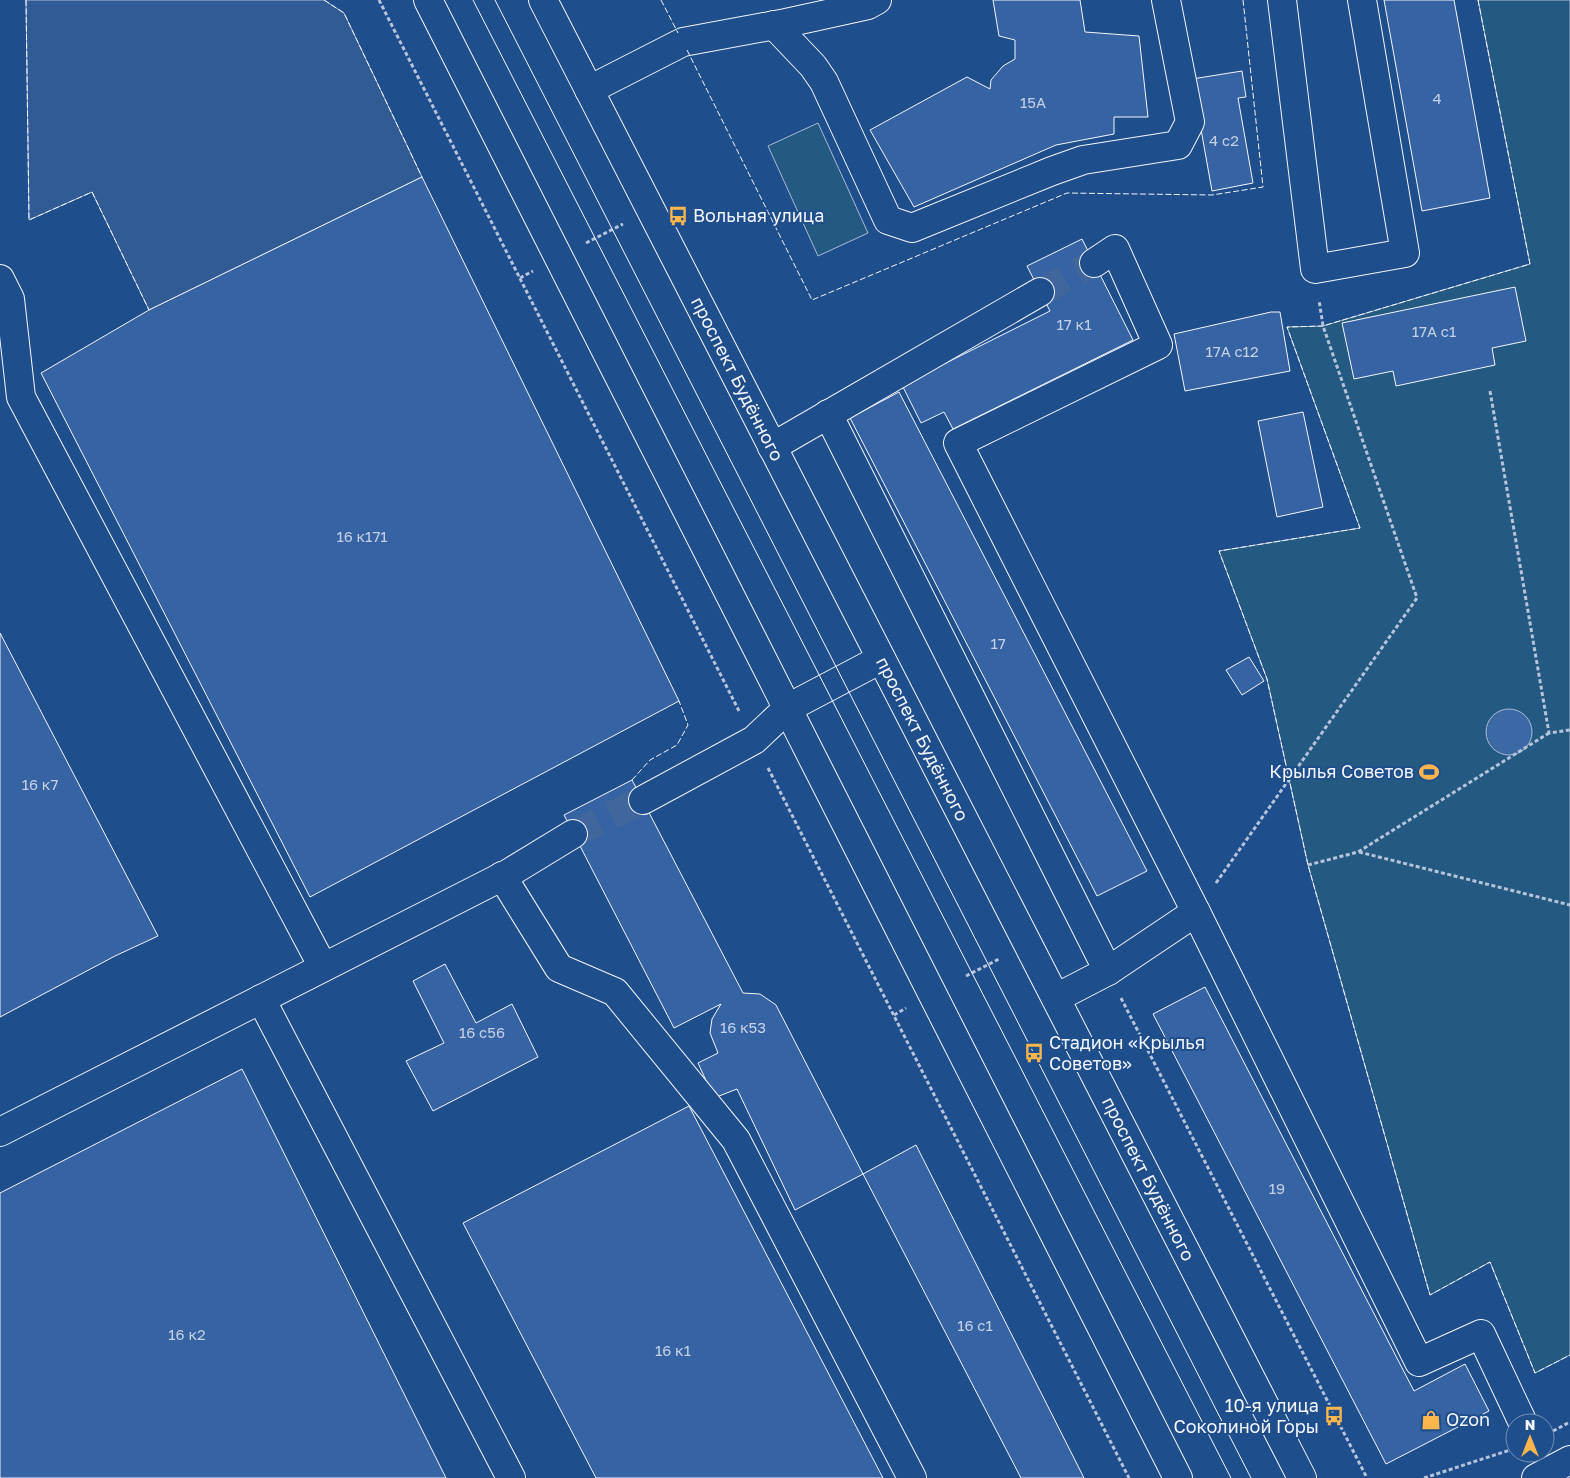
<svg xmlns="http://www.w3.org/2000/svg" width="1570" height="1478" font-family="'Golos Text',sans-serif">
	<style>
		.green { fill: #245a82; stroke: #a8bbd7 }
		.parking { fill: #305b95; stroke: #a8bbd7 }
		.water { fill: #3b69a3; stroke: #a8bbd7 }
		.building { fill: #3563a3; stroke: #f2f6ff }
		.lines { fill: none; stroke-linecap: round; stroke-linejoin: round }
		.minor-tunnel { stroke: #3f679d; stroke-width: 28; stroke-dasharray: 28 14; stroke-linecap: butt }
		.minor-casing { stroke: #f2f6ff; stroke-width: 30 }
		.major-casing { stroke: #f2f6ff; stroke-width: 30 }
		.path { stroke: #b3c4dc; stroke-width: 3; stroke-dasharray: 4 2.5; stroke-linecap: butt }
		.minor { stroke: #1f4e8c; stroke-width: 28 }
		.major { stroke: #1f4e8c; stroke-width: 28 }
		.tram { stroke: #f2f6ff; stroke-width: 1 }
		.fence { stroke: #f2f6ff; stroke-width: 1; stroke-dasharray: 6 2.5; stroke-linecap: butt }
		.labels { text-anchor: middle; stroke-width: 4; stroke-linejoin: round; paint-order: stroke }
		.number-label { font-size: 15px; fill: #c3d1e8 }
		.poi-label { font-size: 18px; fill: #f2f6ff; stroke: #1f4e8c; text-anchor: start }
		.street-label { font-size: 18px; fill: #f2f6ff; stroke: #1f4e8c }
	</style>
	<rect width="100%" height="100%" fill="#1f4e8c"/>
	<g class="green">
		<path d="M 1478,0 L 1570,0 L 1570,1355 L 1535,1373 L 1490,1262 L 1430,1295 L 1308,865 L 1267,679 L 1219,551 L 1360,528 L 1287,327 L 1323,326 L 1530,264 Z"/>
		<path d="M 818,123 L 868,233 L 818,256 L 768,146 Z"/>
	</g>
	<path class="parking" d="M 26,0 L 324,0 L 344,13 L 422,177 L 149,310 L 92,192 L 29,220 Z"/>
	<circle class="water" cx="1509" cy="732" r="23"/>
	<g class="building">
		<path d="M 993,0 L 1080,0 L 1085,32 L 1139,36 L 1148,117 L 1114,117 L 1114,134 L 1056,145 L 914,207 L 870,130 L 967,77 L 990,89 L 991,80 L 1003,66 L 1015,59 L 1015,40 L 999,36 Z"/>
		<path d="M 1384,0 L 1454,0 L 1490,198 L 1422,211 Z"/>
		<path d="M 1242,71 L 1246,97 L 1238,98 L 1253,183 L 1212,191 L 1192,79 Z"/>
		<path d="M 422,177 L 679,701 L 310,897 L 41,373 L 149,310 Z"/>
		<path d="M 1082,239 L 1133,340 L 953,429 L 944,412 L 921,423 L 902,385 L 1050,311 L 1027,266 Z"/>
		<path d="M 1515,287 L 1526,341 L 1492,348 L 1495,365 L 1396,386 L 1393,371 L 1354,379 L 1342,323 Z"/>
		<path d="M 1271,312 L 1280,312 L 1290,371 L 1185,391 L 1174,334 Z"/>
		<path d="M 899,392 L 1147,871 L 1097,896 L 850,418 Z"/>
		<path d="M 1303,412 L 1323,507 L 1277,517 L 1258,421 Z"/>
		<path d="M 0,633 L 158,936 L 115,956 L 0,1017 Z"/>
		<path d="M 1249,657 L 1264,681 L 1242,695 L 1226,670 Z"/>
		<path d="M 632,780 L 743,993 L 760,994 L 776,1005 L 863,1174 L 795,1210 L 737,1089 L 714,1098 L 698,1063 L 718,1053 L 710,1033 L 712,1019 L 721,1004 L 674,1028 L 564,815 Z"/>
		<path d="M 445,964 L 476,1023 L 512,1004 L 538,1057 L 433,1111 L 406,1061 L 444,1043 L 413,981 Z"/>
		<path d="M 1205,987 L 1414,1391 L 1465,1364 L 1489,1411 L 1386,1464 L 1153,1014 Z"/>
		<path d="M 242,1069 L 446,1478 L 0,1478 L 0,1193 Z"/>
		<path d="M 689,1106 L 883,1478 L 596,1478 L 463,1223 Z"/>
		<path d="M 916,1145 L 1084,1478 L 1021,1478 L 863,1174 Z"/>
	</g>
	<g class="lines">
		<g class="minor-tunnel">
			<path d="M 1040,292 L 1094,263"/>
			<path d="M 573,834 L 643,800"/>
		</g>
		<defs>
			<g id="minor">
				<path d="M 1282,0 L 1315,269 L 1405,253 L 1362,0"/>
				<path d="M 774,25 L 813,66 L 824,82 L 888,220 L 912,228 L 1052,171 L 1083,160 L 1178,145 L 1190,122 L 1166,0"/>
				<path d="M 589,90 L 683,42 L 786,23 L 868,5 L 877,0"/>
				<path d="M 1094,263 L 1115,249 L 1158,345 L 958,443 L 1196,912 L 1419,1362 L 1481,1334 L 1523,1423"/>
				<path d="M 0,279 L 10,299 L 21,397 L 323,967"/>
				<path d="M 828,414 L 1108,971"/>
				<path d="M 772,447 L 1040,292"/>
				<path d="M 643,800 L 754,740 L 788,708 L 881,659"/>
				<path d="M 502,876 L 559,968 L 615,992 L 736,1140 L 912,1478"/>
				<path d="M 1056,998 L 1108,971 L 1196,912"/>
				<path d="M 261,999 L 511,1478"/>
				<path d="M 0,1132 L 509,873 L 573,834"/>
				<path d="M 1536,1478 L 1570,1460"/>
			</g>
			<g id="major">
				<path d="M 428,0 L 1178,1478"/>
				<path d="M 543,0 L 1302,1478"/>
			</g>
		</defs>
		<use href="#minor" class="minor-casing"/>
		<use href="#major" class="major-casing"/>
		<g class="path">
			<path d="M 379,0 L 739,711"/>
			<path d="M 586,243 L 623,224"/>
			<path d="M 520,278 L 533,271"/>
			<path d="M 1490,391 L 1549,733 L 1570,730"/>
			<path d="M 768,768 L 1129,1478"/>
			<path d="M 1359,852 L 1570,905"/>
			<path d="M 1308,865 L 1358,852 L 1549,733"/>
			<path d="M 1216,883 L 1417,598 L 1323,326 L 1319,300"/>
			<path d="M 966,976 L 999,959"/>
			<path d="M 1121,998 L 1367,1478"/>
			<path d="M 894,1015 L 906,1008"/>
			<path d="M 1553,1431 L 1570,1422"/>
			<path d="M 1424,1478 L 1510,1450"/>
		</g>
		<use href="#minor" class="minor"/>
		<use href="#major" class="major"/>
		<g class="tram">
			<path d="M 473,0 L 1231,1478"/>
			<path d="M 495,0 L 1251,1478"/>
		</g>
		<g class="fence">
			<path d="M 26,0 L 29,220 L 92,192 L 149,310"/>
			<path d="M 324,0 L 344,13 L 422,177"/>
			<path d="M 661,0 L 678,33"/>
			<path d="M 1478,0 L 1530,264 L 1323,326 L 1287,327 L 1360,528 L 1219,551 L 1267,679 L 1308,865 L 1430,1295 L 1490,1262 L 1535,1373 L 1570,1355"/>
			<path d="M 687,50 L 812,300 L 1067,193 L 1212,195 L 1263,187 L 1243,0"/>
			<path d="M 632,780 L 650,760 L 677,745 L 688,725 L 679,701"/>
		</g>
	</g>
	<defs>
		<symbol id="bus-bare" viewBox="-9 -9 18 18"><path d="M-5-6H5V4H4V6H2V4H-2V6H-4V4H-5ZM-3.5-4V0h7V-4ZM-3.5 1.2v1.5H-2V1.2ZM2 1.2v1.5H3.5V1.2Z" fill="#ffb74d" stroke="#1f4e8c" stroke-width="2.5" paint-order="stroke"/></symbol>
		<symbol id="stadium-bare" viewBox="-9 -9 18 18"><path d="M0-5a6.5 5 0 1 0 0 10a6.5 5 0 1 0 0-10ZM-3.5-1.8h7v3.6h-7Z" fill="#ffb74d" stroke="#1f4e8c" stroke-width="2.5" paint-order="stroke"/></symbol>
		<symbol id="shop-bare" viewBox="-9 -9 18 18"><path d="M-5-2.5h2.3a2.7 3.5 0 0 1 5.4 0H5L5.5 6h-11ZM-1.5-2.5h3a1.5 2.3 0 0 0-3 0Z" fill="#ffb74d" stroke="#1f4e8c" stroke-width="2.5" paint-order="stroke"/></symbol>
	</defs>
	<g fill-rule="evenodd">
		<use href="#bus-bare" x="664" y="202" width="28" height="28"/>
		<use href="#stadium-bare" x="1415" y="758" width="28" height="28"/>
		<use href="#bus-bare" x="1020" y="1039" width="28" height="28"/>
		<use href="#bus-bare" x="1320" y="1402" width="28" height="28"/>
		<use href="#shop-bare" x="1417" y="1406" width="28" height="28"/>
	</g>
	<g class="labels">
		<g class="number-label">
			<text x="1437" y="104">4</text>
			<text x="1033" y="108">15А</text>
			<text x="1224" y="146">4 с2</text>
			<text x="1074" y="330">17 к1</text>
			<text x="1434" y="337">17А с1</text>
			<text x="1232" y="357">17А с12</text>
			<text x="362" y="542">16 к171</text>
			<text x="998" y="649">17</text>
			<text x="40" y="790">16 к7</text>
			<text x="743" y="1033">16 к53</text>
			<text x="482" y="1038">16 с56</text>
			<text x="1277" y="1194">19</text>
			<text x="975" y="1331">16 c1</text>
			<text x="187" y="1340">16 к2</text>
			<text x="673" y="1356">16 к1</text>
		</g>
		<g class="poi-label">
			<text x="693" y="222">Вольная улица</text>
			<text x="1414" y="778" text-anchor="end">Крылья Советов</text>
			<text x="1049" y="1049">Стадион «Крылья<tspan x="1049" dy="21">Советов»</tspan></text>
			<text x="1319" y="1412" text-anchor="end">10-я улица<tspan x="1319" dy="21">Соколиной Горы</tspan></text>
			<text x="1446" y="1426">Ozon</text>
		</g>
		<g class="street-label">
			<text transform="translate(737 379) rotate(63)" y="6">проспект Будённого</text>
			<text transform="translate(922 739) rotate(63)" y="6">проспект Будённого</text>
			<text transform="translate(1148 1179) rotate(63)" y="6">проспект Будённого</text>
		</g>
	</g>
	<g transform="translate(1530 1438)"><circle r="24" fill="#1f4e8c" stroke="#7391ba"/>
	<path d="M0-4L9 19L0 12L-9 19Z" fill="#ffb74d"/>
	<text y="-8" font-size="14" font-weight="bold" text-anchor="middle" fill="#f2f6ff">N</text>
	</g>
</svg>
